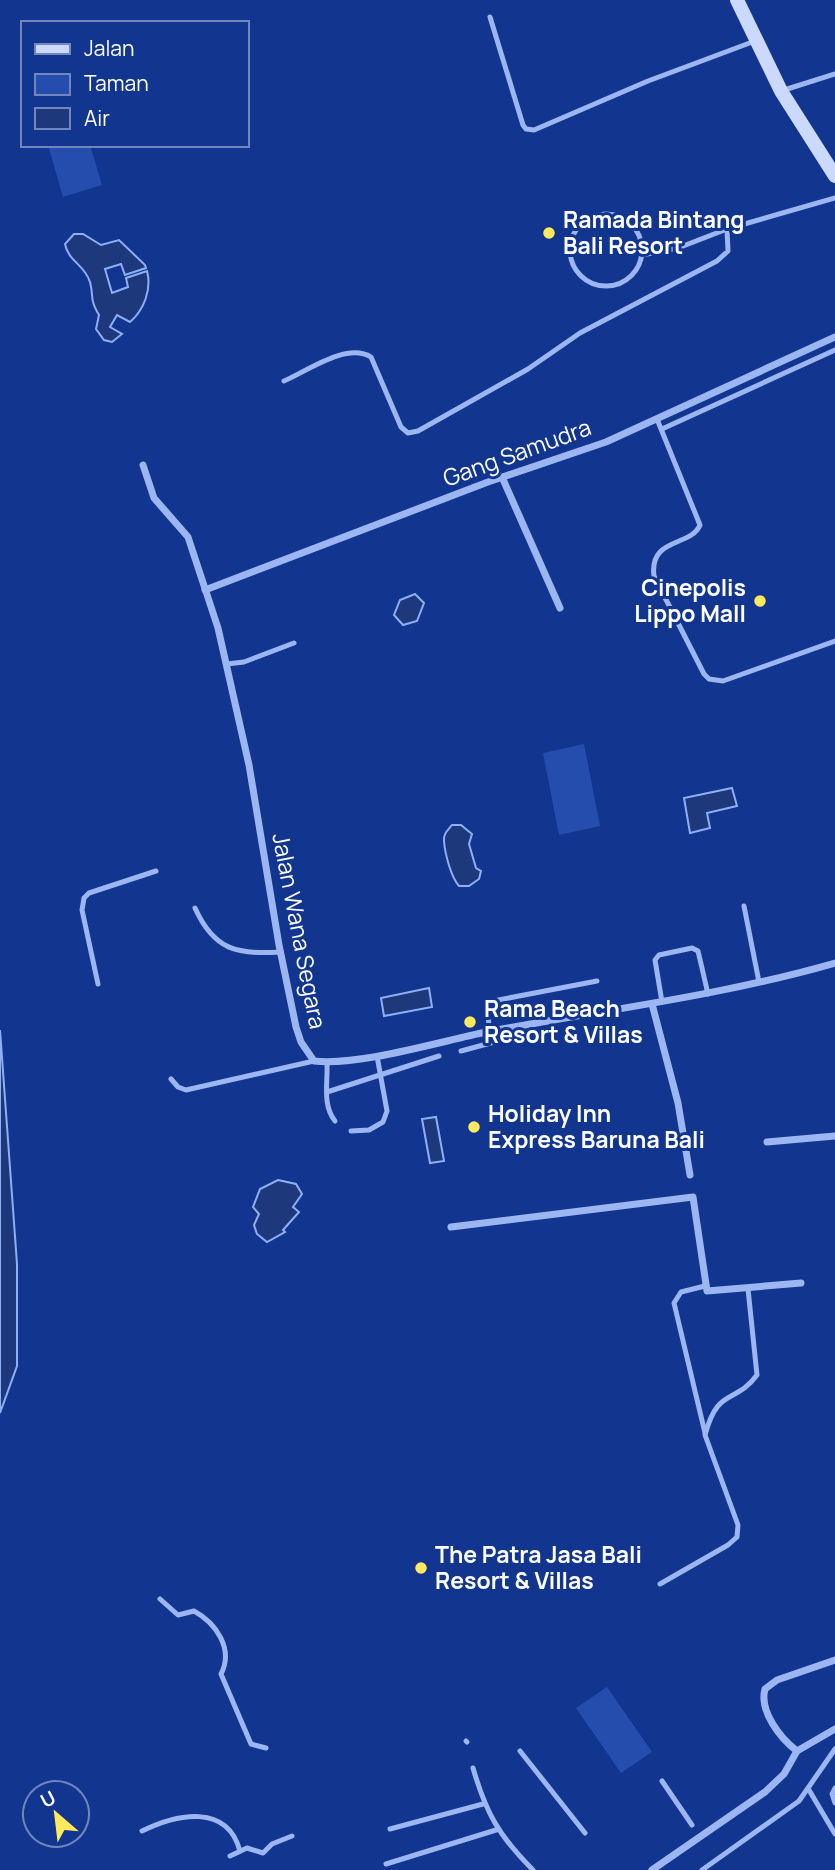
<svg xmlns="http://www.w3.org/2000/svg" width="835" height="1870" font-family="Manrope,sans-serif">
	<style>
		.green { fill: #244dae }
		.water { fill: #1e387c; stroke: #8eaef5; stroke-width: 2 }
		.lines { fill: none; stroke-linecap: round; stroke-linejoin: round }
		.service { stroke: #9cb6f2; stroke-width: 5 }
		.minor { stroke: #9cb6f2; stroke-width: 7 }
		.secondary { stroke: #cbd9fc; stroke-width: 14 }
		.poi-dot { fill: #ffea5d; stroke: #12358f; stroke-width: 2.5 }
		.labels { text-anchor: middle; stroke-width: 6; stroke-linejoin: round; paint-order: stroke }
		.poi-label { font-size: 23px; font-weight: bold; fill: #fff; stroke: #12358f; text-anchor: start }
		.street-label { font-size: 23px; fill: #fff; stroke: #12358f }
	</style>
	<rect width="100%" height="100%" fill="#12358f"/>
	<g class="green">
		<path d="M 48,145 L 90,145 L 102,185 L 63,197 Z"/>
		<path d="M 584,744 L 600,826 L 559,835 L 543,753 Z"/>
		<path d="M 607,1687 L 652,1752 L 621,1773 L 576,1708 Z"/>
	</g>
	<g class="water">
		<path d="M 74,234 L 83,234 L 101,245 L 119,240 L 145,265 L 146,268 L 125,275 L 121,264 L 105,269 L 112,293 L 128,287 L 126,278 L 147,271 C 152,289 144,310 130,322 L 117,315 L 110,327 L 122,334 L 112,342 L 104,340 L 96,329 L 99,315 C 89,298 94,297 90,282 C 85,265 68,261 65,244 Z"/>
		<path d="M 415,594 L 424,603 L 417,621 L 403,625 L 394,615 L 400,600 Z"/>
		<path d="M 732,788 L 737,806 L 707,813 L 710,828 L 690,833 L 684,798 Z"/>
		<path d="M 452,825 L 461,825 L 472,834 L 469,844 L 476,868 L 481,871 L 479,879 L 469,886 L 459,886 C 451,877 445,854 444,841 C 443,834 448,830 452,825 Z"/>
		<path d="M 429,988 L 432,1007 L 384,1016 L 381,998 Z"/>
		<path d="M 0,1030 L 17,1264 L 17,1366 L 0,1413 Z"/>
		<path d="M 436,1117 L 444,1161 L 430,1163 L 422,1119 Z"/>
		<path d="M 278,1180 L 296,1184 L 302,1194 L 293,1207 L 299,1212 L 283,1230 L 285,1232 L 267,1242 L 257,1234 L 254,1225 L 259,1214 L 253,1207 L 260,1189 Z"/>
	</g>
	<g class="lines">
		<g class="service">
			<path d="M 490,17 L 523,125 L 526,129 L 534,130 L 648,81 L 755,41"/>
			<path d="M 781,91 L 835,74"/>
			<circle cx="606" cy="250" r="36"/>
			<path d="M 642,255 L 678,248 L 727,229 L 835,198"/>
			<path d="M 284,381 C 307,371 347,342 371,357 L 401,427 L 408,433 L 418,431 L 528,369 L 580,333 L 717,261 L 728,251 L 727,229"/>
			<path d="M 657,419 L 700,525 C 691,547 649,537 654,576 L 704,674 L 709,679 L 723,681 L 835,641"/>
			<path d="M 662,429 L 835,350"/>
			<path d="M 227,664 L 244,662 L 294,643"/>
			<path d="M 744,906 L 759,982"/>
			<path d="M 195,908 C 214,950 237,955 280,952"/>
			<path d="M 98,984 L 82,910 L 84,898 L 89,893 L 156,871"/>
			<path d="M 662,1002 L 655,960 L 659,955 L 692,948 L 698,951 L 708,994"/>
			<path d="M 490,1032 L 487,1009 L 493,1001 L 597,981"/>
			<path d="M 461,1051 L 498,1041 L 504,1029"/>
			<path d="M 327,1063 C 328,1082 322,1105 335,1121"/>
			<path d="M 171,1079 L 178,1087 L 186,1090 L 314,1061"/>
			<path d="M 327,1092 L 439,1056"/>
			<path d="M 351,1131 L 369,1130 L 383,1122 L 387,1111 L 377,1056"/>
			<path d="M 705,1286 L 681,1292 L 674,1303 L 705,1433"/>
			<path d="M 660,1584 L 728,1545 L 737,1537 L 738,1525 L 705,1435 C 718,1386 735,1405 757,1375 L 748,1289"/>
			<path d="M 160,1599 L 178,1615 L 194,1611 C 216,1623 234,1649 221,1674 L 251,1744 L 266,1748"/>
			<path d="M 466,1741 L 467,1742"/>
			<path d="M 520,1751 L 585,1833"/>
			<path d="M 473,1768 C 486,1813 499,1836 533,1870"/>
			<path d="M 662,1781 L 692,1825"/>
			<path d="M 835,1788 L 832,1794 L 835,1803"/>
			<path d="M 809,1790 L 835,1834"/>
			<path d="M 390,1829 L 483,1804"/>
			<path d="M 142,1831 C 177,1814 227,1803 240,1851"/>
			<path d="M 230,1856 L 247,1848 L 263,1853 L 272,1844 L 292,1836"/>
			<path d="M 386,1864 L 496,1830"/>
			<path d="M 702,1870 L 799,1801 L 835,1749"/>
		</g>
		<g class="minor">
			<path d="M 143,465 L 154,498 L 188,537 L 218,628 L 249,765 L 279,945 L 296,1027 L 301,1042 L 314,1061 C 359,1066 438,1042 486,1032 C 603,1010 720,996 835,963"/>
			<path d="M 502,477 L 560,608"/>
			<path d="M 205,590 L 488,482 L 606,442 L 835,337"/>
			<path d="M 652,1004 L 678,1103 L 690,1175"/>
			<path d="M 767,1142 L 835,1136"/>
			<path d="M 451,1227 L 693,1197 L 707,1291 L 801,1283"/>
			<path d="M 797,1751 C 780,1738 759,1711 765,1689 L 777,1680 L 835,1660"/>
			<path d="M 652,1870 L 765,1792 L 784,1774 L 797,1751 L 835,1729"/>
		</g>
		<path class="secondary" d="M 737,0 L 781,91 L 835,176"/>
	</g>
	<g class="poi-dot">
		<circle cx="549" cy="233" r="7"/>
		<circle cx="760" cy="601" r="7"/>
		<circle cx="470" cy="1022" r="7"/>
		<circle cx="474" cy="1127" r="7"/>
		<circle cx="421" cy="1568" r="7"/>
	</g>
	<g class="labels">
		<g class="poi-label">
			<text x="563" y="228">Ramada Bintang<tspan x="563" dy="26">Bali Resort</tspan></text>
			<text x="746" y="596" text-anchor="end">Cinepolis<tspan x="746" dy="26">Lippo Mall</tspan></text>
			<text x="484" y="1017">Rama Beach<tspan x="484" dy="26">Resort &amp; Villas</tspan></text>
			<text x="488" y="1122">Holiday Inn<tspan x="488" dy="26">Express Baruna Bali</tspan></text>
			<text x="435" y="1563">The Patra Jasa Bali<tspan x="435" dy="26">Resort &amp; Villas</tspan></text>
		</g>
		<g class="street-label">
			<text transform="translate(517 453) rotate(-20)" y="8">Gang Samudra</text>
			<text transform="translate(299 931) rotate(79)" y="8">Jalan Wana Segara</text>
		</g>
	</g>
	<rect x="21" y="21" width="228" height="126" fill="#12358f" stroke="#7186bc" stroke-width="2"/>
	<rect x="35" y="44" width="35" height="10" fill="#cbd9fc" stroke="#7186bc" stroke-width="2"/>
	<text x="84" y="56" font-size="21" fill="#ffffff">Jalan</text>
	<rect x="35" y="74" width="35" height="21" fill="#244dae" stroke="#7186bc" stroke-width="2"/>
	<text x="84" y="91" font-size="21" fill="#ffffff">Taman</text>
	<rect x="35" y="108" width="35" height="21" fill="#1e387c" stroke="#7186bc" stroke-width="2"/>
	<text x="84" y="126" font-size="21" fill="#ffffff">Air</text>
	<g transform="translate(56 1814) rotate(332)"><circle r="33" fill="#12358f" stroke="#7186bc" stroke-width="2"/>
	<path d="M0-5L12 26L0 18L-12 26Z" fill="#ffea5d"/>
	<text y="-10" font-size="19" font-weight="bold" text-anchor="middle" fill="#ffffff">U</text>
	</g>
</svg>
